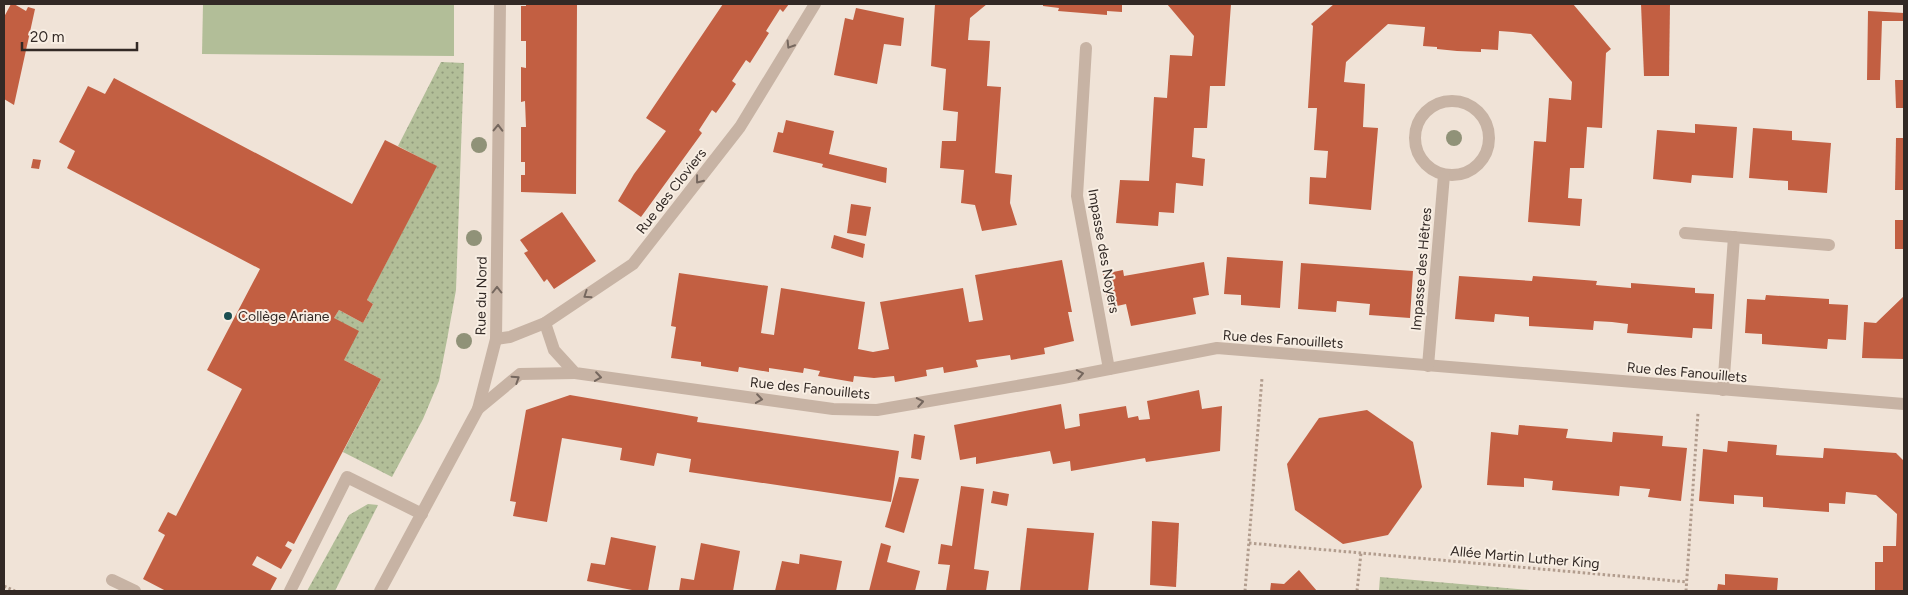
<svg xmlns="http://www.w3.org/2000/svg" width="1908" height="595" font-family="Figtree,sans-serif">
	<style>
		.green { fill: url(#green-dots) }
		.pitch { fill: #b2be98 }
		.building { fill: #c25f42 }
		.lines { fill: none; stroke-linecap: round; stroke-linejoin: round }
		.path { stroke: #b29d8e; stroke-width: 3; stroke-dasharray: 2.5 2.5; stroke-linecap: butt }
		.minor { stroke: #c7b3a4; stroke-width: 12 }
		.tree { fill: #909278 }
		.oneway { stroke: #75675e }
		.poi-dot { fill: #1c4f52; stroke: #f8eee3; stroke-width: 2 }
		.labels { text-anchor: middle; stroke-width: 4; stroke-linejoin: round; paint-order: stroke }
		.street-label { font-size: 14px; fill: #322925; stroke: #f8eee3 }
		.poi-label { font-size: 14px; fill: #322925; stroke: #f8eee3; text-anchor: start }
	</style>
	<defs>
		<pattern id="green-dots" width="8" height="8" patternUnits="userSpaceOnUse" patternTransform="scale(1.25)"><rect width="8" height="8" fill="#b2be98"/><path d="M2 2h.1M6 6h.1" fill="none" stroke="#919a7c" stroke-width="1.8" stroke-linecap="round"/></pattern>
	</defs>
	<rect width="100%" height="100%" fill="#f0e3d7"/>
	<g class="green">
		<path d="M 441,62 L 464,63 L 456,290 L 447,340 L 439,381 L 423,419 L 392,477 L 343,452 L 381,379 L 344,360 L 334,318 L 339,310 L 363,323 L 373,304 L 367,300 L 436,166 L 398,146 Z"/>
		<path d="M 368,504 L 378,505 L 335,591 L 307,591 L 349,515 Z"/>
		<path d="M 1380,577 L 1541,591 L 1379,591 Z"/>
	</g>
	<path class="pitch" d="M 203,4 L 454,4 L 454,56 L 202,54 Z"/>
	<g class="building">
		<path d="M 11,4 L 14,4 L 26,11 L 28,7 L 35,9 L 14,105 L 4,99 L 4,17 Z"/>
		<path d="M 526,4 L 577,4 L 576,194 L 521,192 L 521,175 L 525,175 L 525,162 L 521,162 L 521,127 L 526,127 L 525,101 L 521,102 L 521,67 L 526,68 L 526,41 L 521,41 L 521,6 L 526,6 Z"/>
		<path d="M 723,4 L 789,4 L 783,12 L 780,9 L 766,31 L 769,33 L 750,63 L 746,60 L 732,81 L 736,84 L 726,99 L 716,113 L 712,110 L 699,130 L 702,133 L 641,217 L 618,201 L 634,174 L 666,131 L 646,118 Z"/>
		<path d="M 935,4 L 987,4 L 970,18 L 968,40 L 990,41 L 987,86 L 1001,87 L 995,173 L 1012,175 L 1010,203 L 1017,225 L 982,231 L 975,205 L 961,203 L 964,170 L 940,168 L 942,141 L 956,141 L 958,112 L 943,110 L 946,69 L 931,66 Z"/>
		<path d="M 1043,4 L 1122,4 L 1122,12 L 1107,11 L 1107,15 L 1058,11 L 1059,8 L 1043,6 Z"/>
		<path d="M 1167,4 L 1231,4 L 1225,86 L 1210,86 L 1207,128 L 1194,128 L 1192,157 L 1205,159 L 1203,186 L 1176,183 L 1174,213 L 1159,212 L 1158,226 L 1116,223 L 1120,180 L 1149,181 L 1154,97 L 1167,98 L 1170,55 L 1192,56 L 1194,36 Z"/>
		<path d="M 1334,4 L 1573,4 L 1611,49 L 1606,53 L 1602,128 L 1587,127 L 1584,168 L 1570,168 L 1568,198 L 1582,199 L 1580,226 L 1528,222 L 1534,141 L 1546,142 L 1549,98 L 1571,100 L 1572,82 L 1531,34 L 1513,32 L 1499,31 L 1498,50 L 1481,49 L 1481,52 L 1457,51 L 1437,49 L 1437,47 L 1423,46 L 1425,27 L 1388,24 L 1346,62 L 1344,82 L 1365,84 L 1363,127 L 1378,128 L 1371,210 L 1309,204 L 1310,177 L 1326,178 L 1328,151 L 1314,150 L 1317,108 L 1308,108 L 1313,26 L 1311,24 Z"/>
		<path d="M 1641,4 L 1670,4 L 1669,76 L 1644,76 Z"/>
		<path d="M 856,8 L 904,18 L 901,46 L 884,44 L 877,84 L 834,75 L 845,18 L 853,20 Z"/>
		<path d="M 1868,11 L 1904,13 L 1904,21 L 1882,21 L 1880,80 L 1867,80 Z"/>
		<path d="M 114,78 L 352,204 L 385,140 L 437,166 L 367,300 L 373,304 L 363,323 L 339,310 L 334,318 L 359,331 L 344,360 L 381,379 L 294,544 L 288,541 L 285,546 L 292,550 L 281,569 L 257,556 L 252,565 L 277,578 L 270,591 L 166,591 L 143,579 L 165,535 L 158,531 L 168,512 L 176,516 L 242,389 L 207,370 L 260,269 L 67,168 L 75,151 L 59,142 L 88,86 L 105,94 Z"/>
		<path d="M 1895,80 L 1904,80 L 1904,108 L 1896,108 Z"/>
		<path d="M 786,120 L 834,131 L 829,154 L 887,168 L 886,183 L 822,167 L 823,164 L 773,152 L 778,132 L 783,133 Z"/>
		<path d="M 1695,124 L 1737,127 L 1733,178 L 1692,175 L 1691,183 L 1653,179 L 1657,130 L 1695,133 Z"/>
		<path d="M 1753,128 L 1792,131 L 1792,140 L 1831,143 L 1827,193 L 1788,190 L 1788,181 L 1749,178 Z"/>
		<path d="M 1896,138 L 1904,138 L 1904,190 L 1895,190 Z"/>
		<path d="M 33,159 L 41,160 L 39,169 L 31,168 Z"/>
		<path d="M 851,204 L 871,207 L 866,236 L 847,233 Z"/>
		<path d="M 562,212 L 596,261 L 554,289 L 547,279 L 544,282 L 524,253 L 528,251 L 520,240 Z"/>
		<rect x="1895" y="220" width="9" height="29"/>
		<path d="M 834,235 L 865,244 L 863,258 L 831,248 Z"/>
		<path d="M 1227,257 L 1283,261 L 1280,308 L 1241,305 L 1241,295 L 1224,294 Z"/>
		<path d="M 1062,260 L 1072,312 L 1068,312 L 1074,341 L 1044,348 L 1045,354 L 1011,360 L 1010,355 L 976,360 L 978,367 L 944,373 L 943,367 L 926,370 L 927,376 L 895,382 L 894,376 L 874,378 L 854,376 L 853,382 L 818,376 L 820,371 L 804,368 L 803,373 L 769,368 L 769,372 L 739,367 L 738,372 L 701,366 L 701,362 L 671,358 L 676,327 L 671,326 L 679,273 L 768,286 L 761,333 L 774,335 L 781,288 L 865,302 L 858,349 L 873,352 L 889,349 L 880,302 L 963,288 L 969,322 L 983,320 L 975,275 Z"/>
		<path d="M 1204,262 L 1209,295 L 1193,298 L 1196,314 L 1131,326 L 1126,304 L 1108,308 L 1103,274 L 1123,270 L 1124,276 Z"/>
		<path d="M 1301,263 L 1413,271 L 1410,318 L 1369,315 L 1370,304 L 1337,301 L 1336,312 L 1298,309 Z"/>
		<path d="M 1459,276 L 1532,281 L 1533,276 L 1597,281 L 1596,285 L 1631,288 L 1631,283 L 1695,288 L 1695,293 L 1714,294 L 1712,329 L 1693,328 L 1692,338 L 1627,333 L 1628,324 L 1612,322 L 1594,321 L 1593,330 L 1529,326 L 1529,317 L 1495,314 L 1494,322 L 1455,319 Z"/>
		<path d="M 1766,295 L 1829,299 L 1829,304 L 1848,305 L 1846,340 L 1828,339 L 1827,349 L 1762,344 L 1762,334 L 1745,333 L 1747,299 L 1765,300 Z"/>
		<path d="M 1904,296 L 1904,359 L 1862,358 L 1864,322 L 1876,323 Z"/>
		<path d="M 1199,390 L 1202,409 L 1222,406 L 1220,451 L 1146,462 L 1145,458 L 1071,471 L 1070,461 L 1053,464 L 1050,451 L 976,464 L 976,457 L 960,460 L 954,425 L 1061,404 L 1065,429 L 1080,426 L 1079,414 L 1126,406 L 1128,418 L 1138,416 L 1139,420 L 1150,419 L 1147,401 Z"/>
		<path d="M 570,395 L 698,417 L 697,422 L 899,451 L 891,502 L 689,472 L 691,459 L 657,453 L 654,466 L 620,460 L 622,448 L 562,438 L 547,522 L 513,516 L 516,502 L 510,501 L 526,410 Z"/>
		<path d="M 1367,410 L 1413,442 L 1422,487 L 1388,535 L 1343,544 L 1295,510 L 1287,464 L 1319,418 Z"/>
		<path d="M 1519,425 L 1568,429 L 1566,438 L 1612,442 L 1613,432 L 1663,436 L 1662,446 L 1687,448 L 1681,501 L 1648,497 L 1650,489 L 1620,486 L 1619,496 L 1552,490 L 1553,481 L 1524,478 L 1524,487 L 1487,485 L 1491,432 L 1518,435 Z"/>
		<path d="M 914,434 L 925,436 L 921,460 L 911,458 Z"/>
		<path d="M 1728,441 L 1777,445 L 1776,455 L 1823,458 L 1824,448 L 1896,453 L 1903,460 L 1904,459 L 1904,591 L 1875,591 L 1875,562 L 1883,562 L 1883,546 L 1896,546 L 1897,514 L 1876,495 L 1846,492 L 1845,504 L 1829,503 L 1829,512 L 1763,507 L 1763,497 L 1734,495 L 1734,504 L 1699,501 L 1703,449 L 1727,452 Z"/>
		<path d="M 899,477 L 919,479 L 904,533 L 885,527 Z"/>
		<path d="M 961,486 L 984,489 L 974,569 L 989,571 L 986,591 L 946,591 L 950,565 L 938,564 L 941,544 L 952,546 Z"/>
		<path d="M 993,491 L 1009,494 L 1007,506 L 991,503 Z"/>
		<path d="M 1152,521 L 1179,523 L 1176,587 L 1150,585 Z"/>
		<path d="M 1027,528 L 1094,533 L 1088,591 L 1020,591 Z"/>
		<path d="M 611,537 L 656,546 L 648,591 L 637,591 L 587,581 L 591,563 L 605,565 Z"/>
		<path d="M 701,543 L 740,551 L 733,591 L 679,591 L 681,578 L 694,580 Z"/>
		<path d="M 881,543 L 891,546 L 887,562 L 920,571 L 915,591 L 869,591 Z"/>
		<path d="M 800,554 L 842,561 L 836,591 L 775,591 L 782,561 L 799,564 Z"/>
		<path d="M 1299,570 L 1317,591 L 1270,591 L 1271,583 L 1284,584 Z"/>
		<path d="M 1725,574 L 1778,578 L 1777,591 L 1717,591 L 1718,584 L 1725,585 Z"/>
	</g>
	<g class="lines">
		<g class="path">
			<path d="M 1249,543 L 1687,582"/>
			<path d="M 4,586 L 15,591"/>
			<path d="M 1245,591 L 1262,378"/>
			<path d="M 1357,591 L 1361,553"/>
			<path d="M 1686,591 L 1698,413"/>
		</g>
		<g class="minor">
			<path d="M 1086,48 L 1077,196 L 1109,369"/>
			<circle cx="1452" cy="138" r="37"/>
			<path d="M 1685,233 L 1829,245"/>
			<path d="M 545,323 L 554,350 L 575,373 L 833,409 L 877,410 L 1063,378 L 1217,348 L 1904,404"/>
			<path d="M 496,339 L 510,337 L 545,323 L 633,264 L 740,127 L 815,4"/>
			<path d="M 1428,366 L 1444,175"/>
			<path d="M 1723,390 L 1734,237"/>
			<path d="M 478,409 L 520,374 L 575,373"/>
			<path d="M 112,580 L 135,591"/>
			<path d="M 290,591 L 347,477 L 422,514"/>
			<path d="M 380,591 L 478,409 L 496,339 L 500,4"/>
		</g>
	</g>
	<g class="tree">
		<circle cx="1454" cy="138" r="8"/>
		<circle cx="479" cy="145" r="8"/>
		<circle cx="474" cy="238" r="8"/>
		<circle cx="464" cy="341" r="8"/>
	</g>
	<defs><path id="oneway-chevron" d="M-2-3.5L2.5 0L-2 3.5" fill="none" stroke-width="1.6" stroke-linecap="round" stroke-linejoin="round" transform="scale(1.25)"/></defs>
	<g class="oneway">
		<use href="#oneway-chevron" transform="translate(790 45) rotate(122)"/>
		<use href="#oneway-chevron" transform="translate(498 128) rotate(-89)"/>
		<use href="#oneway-chevron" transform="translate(699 180) rotate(128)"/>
		<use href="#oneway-chevron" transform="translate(497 290) rotate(-90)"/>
		<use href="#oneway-chevron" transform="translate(587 295) rotate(146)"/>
		<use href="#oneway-chevron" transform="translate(1080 374) rotate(-11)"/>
		<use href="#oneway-chevron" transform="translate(598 377) rotate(8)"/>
		<use href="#oneway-chevron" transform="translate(516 379) rotate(-33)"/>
		<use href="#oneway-chevron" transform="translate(759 399) rotate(8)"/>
		<use href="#oneway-chevron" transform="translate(920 402) rotate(-10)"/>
	</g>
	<circle class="poi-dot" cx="228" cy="316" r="5"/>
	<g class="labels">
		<g class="street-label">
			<text transform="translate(671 191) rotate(-52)" y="5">Rue des Cloviers</text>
			<text transform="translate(1104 251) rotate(80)" y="5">Impasse des Noyers</text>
			<text transform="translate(1421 269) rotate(-85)" y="5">Impasse des Hêtres</text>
			<text transform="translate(481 296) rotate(-89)" y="5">Rue du Nord</text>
			<text transform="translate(1283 339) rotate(4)" y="5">Rue des Fanouillets</text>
			<text transform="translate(1687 372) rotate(5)" y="5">Rue des Fanouillets</text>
			<text transform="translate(810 388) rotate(6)" y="5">Rue des Fanouillets</text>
			<text transform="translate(1525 557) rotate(5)" y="5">Allée Martin Luther King</text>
		</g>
		<g class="poi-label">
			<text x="238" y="321">Collège Ariane</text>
		</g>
	</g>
	<rect width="1908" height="595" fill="none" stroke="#322925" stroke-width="10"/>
	<path d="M22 42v8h115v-8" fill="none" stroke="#322925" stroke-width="2.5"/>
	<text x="30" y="42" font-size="15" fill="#322925" stroke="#f8eee3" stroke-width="4" paint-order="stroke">20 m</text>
</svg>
